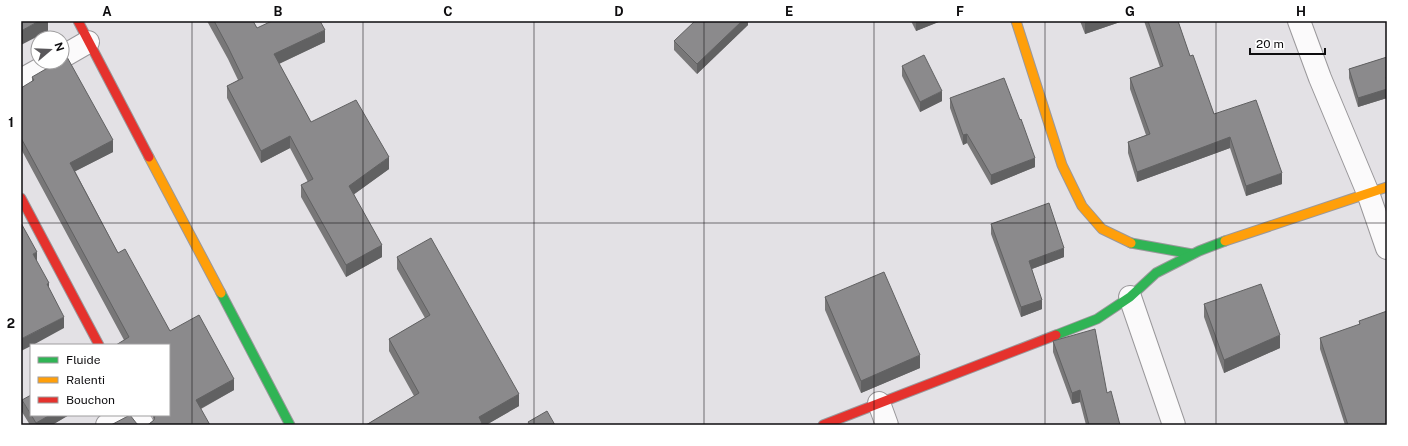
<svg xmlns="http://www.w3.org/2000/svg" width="1408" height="446" font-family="'Public Sans',sans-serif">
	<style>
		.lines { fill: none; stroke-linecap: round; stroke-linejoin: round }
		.street-casing { stroke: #9a989b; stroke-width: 24 }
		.fast-casing { stroke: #9a989b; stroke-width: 11 }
		.slow-casing { stroke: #9a989b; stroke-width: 11 }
		.jam-casing { stroke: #9a989b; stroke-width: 11 }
		.street { stroke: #fbfafb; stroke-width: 22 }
		.fast { stroke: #30b455; stroke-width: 9 }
		.slow { stroke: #ff9f0a; stroke-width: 9 }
		.jam { stroke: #e5322d; stroke-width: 9 }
		.wall { fill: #787778 }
		.shaded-wall { fill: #616162 }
		.building { fill: #8b8a8c; stroke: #616162 }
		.grid { fill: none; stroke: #0e0d0f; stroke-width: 1; stroke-opacity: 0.55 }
		.neatline { fill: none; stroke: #0e0d0f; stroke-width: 1.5 }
		.grid-label { font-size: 13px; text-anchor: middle; font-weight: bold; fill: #0e0d0f }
	</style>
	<rect width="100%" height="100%" fill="#e3e1e5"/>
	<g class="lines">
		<defs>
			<g id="street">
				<path d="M 1299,21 L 1320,78 L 1368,193 L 1387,248"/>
				<path d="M 62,57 L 88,42"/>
				<path d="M 21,80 L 53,62"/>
				<path d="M 1130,297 L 1174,425"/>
				<path d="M 879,403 L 887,425"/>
				<path d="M 137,415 L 143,425"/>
				<path d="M 107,425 L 125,415"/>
			</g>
			<g id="fast">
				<path d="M 1131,243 L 1192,254"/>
				<path d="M 221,293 L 290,425"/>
				<path d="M 1056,335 L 1097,319 L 1130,297 L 1156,273 L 1199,251 L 1225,241"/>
			</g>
			<g id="slow">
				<path d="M 1016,21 L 1062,165 L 1082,206 L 1102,229 L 1131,243"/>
				<path d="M 149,157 L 221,293"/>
				<path d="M 1225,241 L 1387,187"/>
			</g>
			<g id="jam">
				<path d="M 78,21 L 149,157"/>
				<path d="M 21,198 L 99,345"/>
				<path d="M 823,425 L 1056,335"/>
			</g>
		</defs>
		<use href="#street" class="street-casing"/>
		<use href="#fast" class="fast-casing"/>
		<use href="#slow" class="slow-casing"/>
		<use href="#jam" class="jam-casing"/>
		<use href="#street" class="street"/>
		<use href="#fast" class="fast"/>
		<use href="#slow" class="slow"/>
		<use href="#jam" class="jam"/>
	</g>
	<g class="wall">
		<path d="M 207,21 L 253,21 L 257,28 L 325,42 L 279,64 L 311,122 L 389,169 L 354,194 L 382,257 L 346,277 L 301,197 L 301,185 L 308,182 L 290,148 L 261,163 L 227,98 L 227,86 L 238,80 L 228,59 Z"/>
		<path d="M 748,21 L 748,25 L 697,74 L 674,50 L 674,41 Z"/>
		<path d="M 911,21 L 941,21 L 916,31 Z"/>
		<path d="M 1080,21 L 1123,21 L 1085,34 Z"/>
		<path d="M 1144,21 L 1178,21 L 1190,56 L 1214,114 L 1282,184 L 1246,196 L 1230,148 L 1137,182 L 1128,153 L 1128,142 L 1146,135 L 1130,89 L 1130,78 L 1160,67 Z"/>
		<path d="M 1387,57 L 1387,98 L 1358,107 L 1349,78 L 1349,69 Z"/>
		<path d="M 902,66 L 942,101 L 920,112 L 902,76 Z"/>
		<path d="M 32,77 L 113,152 L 75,171 L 118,253 L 170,331 L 234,390 L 201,409 L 149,424 L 154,420 L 152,415 L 169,415 L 169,345 L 124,340 L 21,149 L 21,88 L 32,82 Z"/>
		<path d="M 950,98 L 1035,167 L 991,185 L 967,143 L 963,145 L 950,108 Z"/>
		<path d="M 991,224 L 1064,257 L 1032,269 L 1042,309 L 1021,317 L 991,234 Z"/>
		<path d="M 397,257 L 519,406 L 486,425 L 366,425 L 414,396 L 389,351 L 389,339 L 425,318 L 397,269 Z"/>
		<path d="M 825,297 L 920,368 L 861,393 L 825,310 Z"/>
		<path d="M 1204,304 L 1280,348 L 1224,373 L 1204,317 Z"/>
		<path d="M 1359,321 L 1387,425 L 1345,425 L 1320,349 L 1320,338 L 1359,325 Z"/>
		<path d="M 1053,341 L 1107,393 L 1120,425 L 1086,425 L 1080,402 L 1072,404 L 1053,352 Z"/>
		<path d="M 22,400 L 31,415 L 69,415 L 52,425 L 30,425 L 22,412 Z"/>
	</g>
	<g class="shaded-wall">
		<path d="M 39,21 L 48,21 L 48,31 L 21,45 L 21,31 Z"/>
		<path d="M 742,21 L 748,21 L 748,25 L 697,74 L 697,64 Z"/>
		<path d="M 917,21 L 941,21 L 916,31 L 916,22 Z"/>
		<path d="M 1091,21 L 1123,21 L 1085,34 L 1085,23 Z"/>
		<path d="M 325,30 L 325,42 L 274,66 L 274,54 Z"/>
		<path d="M 1387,89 L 1387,98 L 1358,107 L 1358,98 Z"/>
		<path d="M 942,91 L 942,101 L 920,112 L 920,102 Z"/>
		<path d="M 967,134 L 967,143 L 963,145 L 963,135 Z"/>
		<path d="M 290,136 L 290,148 L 261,163 L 261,151 Z"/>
		<path d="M 1230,137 L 1230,148 L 1137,182 L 1137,172 Z"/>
		<path d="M 113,140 L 113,152 L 70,174 L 70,163 Z"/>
		<path d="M 389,157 L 389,169 L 349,198 L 349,186 Z"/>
		<path d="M 1035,158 L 1035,167 L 991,185 L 991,175 Z"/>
		<path d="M 1282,173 L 1282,184 L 1246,196 L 1246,186 Z"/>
		<path d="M 382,245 L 382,257 L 346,277 L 346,265 Z"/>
		<path d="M 1064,248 L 1064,257 L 1029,270 L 1029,261 Z"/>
		<path d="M 37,252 L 37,264 L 33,254 Z"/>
		<path d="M 49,283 L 49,295 L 47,284 Z"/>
		<path d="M 1042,300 L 1042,309 L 1021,317 L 1021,307 Z"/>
		<path d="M 64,317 L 64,328 L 33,345 L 31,345 L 31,346 L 21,351 L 21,339 Z"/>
		<path d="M 1280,335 L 1280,348 L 1224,373 L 1224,360 Z"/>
		<path d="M 920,355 L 920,368 L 861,393 L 861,381 Z"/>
		<path d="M 234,379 L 234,390 L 196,411 L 196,400 Z"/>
		<path d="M 1080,390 L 1080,402 L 1072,404 L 1072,393 Z"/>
		<path d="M 519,394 L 519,406 L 486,425 L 479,425 L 479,417 Z"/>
		<path d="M 50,415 L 69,415 L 52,425 L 36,425 L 36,423 Z"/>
	</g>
	<g class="building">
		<path d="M 21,21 L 39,21 L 21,31 Z"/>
		<path d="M 214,21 L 253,21 L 257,28 L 272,21 L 320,21 L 325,30 L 274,54 L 311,122 L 356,100 L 389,157 L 349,186 L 382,245 L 346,265 L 301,185 L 313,179 L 290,136 L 261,151 L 227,86 L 243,78 L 228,47 Z"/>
		<path d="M 695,21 L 742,21 L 697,64 L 674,41 Z"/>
		<path d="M 1084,21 L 1091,21 L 1085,23 Z"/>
		<path d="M 1148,21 L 1178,21 L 1190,56 L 1193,55 L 1214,114 L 1256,100 L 1282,173 L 1246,186 L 1230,137 L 1137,172 L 1128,142 L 1150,134 L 1130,78 L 1163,66 Z"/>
		<path d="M 924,55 L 942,91 L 920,102 L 902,66 Z"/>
		<path d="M 67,57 L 113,140 L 70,163 L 118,253 L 125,249 L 170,331 L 199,315 L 234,379 L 196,400 L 210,425 L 147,425 L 149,424 L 154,420 L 155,415 L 169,415 L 169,345 L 116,345 L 129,337 L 21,138 L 21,88 L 34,80 L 32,77 L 58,62 L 62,62 L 62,59 Z"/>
		<path d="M 1387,57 L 1387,77 L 1386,77 L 1387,81 L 1387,89 L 1358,98 L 1349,69 Z"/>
		<path d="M 1004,78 L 1020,120 L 1021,119 L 1035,158 L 991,175 L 967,134 L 963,135 L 950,98 Z"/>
		<path d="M 1049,203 L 1064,248 L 1029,261 L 1042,300 L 1021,307 L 991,224 Z"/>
		<path d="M 21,223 L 37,252 L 33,254 L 49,283 L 47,284 L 64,317 L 21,339 Z"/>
		<path d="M 431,238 L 519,394 L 479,417 L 482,423 L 479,425 L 366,425 L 419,393 L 389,339 L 430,315 L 397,257 Z"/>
		<path d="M 884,272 L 920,355 L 861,381 L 825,297 Z"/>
		<path d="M 1261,284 L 1280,335 L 1224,360 L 1204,304 Z"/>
		<path d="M 1387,311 L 1387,425 L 1348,425 L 1320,338 L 1360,324 L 1359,321 Z"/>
		<path d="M 1095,329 L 1107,393 L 1111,391 L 1120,425 L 1089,425 L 1080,390 L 1072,393 L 1053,341 Z"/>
		<path d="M 31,395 L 31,415 L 50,415 L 36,423 L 22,400 Z"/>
		<path d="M 547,411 L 555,425 L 530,425 L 528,422 Z"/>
		<path d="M 130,415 L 137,424 L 139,425 L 111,425 Z"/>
	</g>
	<path class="grid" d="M 192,21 L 192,425M 363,21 L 363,425M 534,21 L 534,425M 704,21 L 704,425M 874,21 L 874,425M 1045,21 L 1045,425M 1216,21 L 1216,425M 21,223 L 1387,223"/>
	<rect width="1408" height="446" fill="none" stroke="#ffffff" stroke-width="44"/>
	<rect x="30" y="344" width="140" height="72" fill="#ffffff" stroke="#9f9e9f"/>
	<rect x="38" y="357" width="20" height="6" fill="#30b455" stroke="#9f9e9f"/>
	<text x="66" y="364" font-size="12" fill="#0e0d0f">Fluide</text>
	<rect x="38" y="377" width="20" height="6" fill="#ff9f0a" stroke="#9f9e9f"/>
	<text x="66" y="384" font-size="12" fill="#0e0d0f">Ralenti</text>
	<rect x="38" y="397" width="20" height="6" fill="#e5322d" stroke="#9f9e9f"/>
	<text x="66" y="404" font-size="12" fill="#0e0d0f">Bouchon</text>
	<g transform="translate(50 50) rotate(71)"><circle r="19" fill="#ffffff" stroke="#9f9e9f"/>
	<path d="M0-3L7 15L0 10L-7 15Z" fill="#59575a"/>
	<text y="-6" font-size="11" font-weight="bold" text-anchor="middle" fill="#0e0d0f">N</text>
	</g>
	<path d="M1250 48v6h75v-6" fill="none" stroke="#0e0d0f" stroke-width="2"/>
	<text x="1256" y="48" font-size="12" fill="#0e0d0f" stroke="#ffffff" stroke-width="3" paint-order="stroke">20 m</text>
	<rect x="22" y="22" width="1364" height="402" class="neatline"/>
	<g class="grid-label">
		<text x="107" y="16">A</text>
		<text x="278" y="16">B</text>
		<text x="448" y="16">C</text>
		<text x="619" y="16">D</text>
		<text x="789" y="16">E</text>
		<text x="960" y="16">F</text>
		<text x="1130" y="16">G</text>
		<text x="1301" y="16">H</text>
		<text x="11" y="127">1</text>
		<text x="11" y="328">2</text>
	</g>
</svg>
